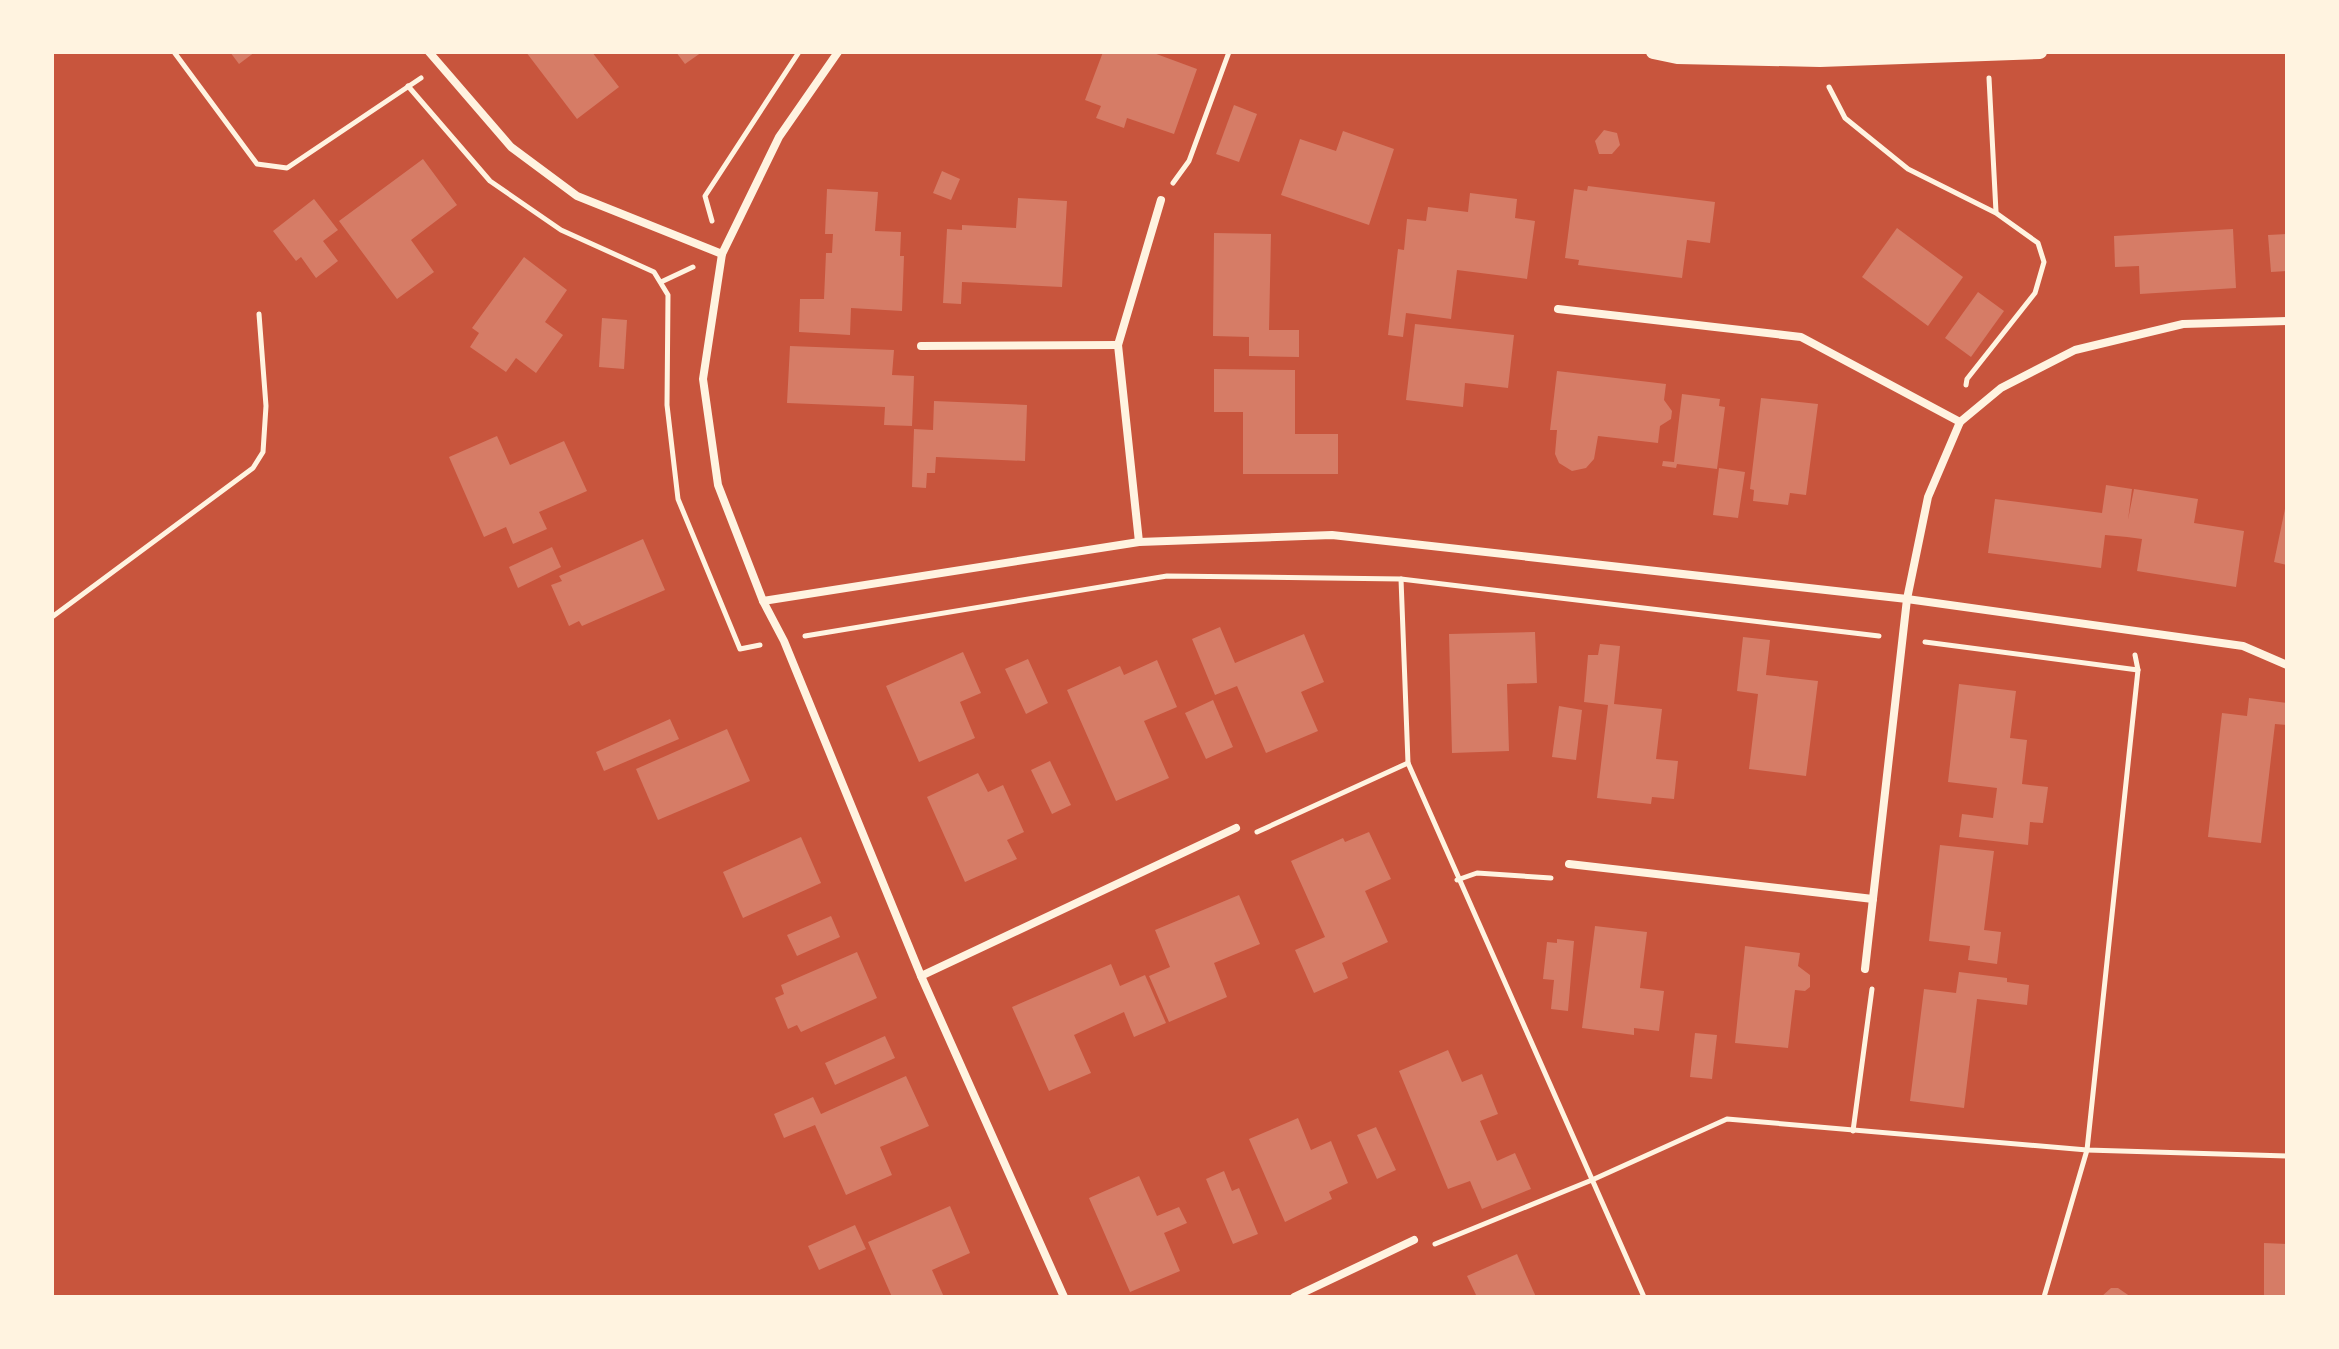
<svg xmlns="http://www.w3.org/2000/svg" width="2339" height="1349" font-family="'Libre Baskerville',serif">
	<style>
		.building { fill: #d67c66 }
		.lines { fill: none; stroke-linecap: round; stroke-linejoin: round }
		.path { stroke: #fff3e0; stroke-width: 5 }
		.minor { stroke: #fff3e0; stroke-width: 8 }
		.tertiary { stroke: #fff3e0; stroke-width: 14 }
	</style>
	<rect width="100%" height="100%" fill="#c8553d"/>
	<g class="building">
		<path d="M 230,52 L 255,52 L 239,64 Z"/>
		<path d="M 526,52 L 592,52 L 619,87 L 577,119 Z"/>
		<path d="M 676,52 L 702,52 L 685,64 Z"/>
		<path d="M 1103,52 L 1151,52 L 1197,69 L 1174,134 L 1127,118 L 1124,128 L 1096,118 L 1101,106 L 1085,100 Z"/>
		<path d="M 1234,105 L 1257,114 L 1239,162 L 1216,154 Z"/>
		<path d="M 1604,130 L 1617,133 L 1620,145 L 1612,154 L 1599,154 L 1595,141 Z"/>
		<path d="M 1343,131 L 1394,149 L 1369,225 L 1281,195 L 1300,139 L 1336,151 Z"/>
		<path d="M 423,159 L 457,205 L 411,240 L 434,272 L 397,299 L 339,221 Z"/>
		<path d="M 942,171 L 960,179 L 951,200 L 933,193 Z"/>
		<path d="M 1588,186 L 1715,202 L 1710,243 L 1687,240 L 1682,278 L 1578,265 L 1579,260 L 1565,258 L 1574,189 L 1587,191 Z"/>
		<path d="M 827,189 L 878,192 L 875,231 L 901,232 L 900,256 L 904,256 L 902,311 L 851,308 L 850,335 L 799,332 L 800,299 L 824,299 L 826,253 L 832,253 L 833,234 L 825,234 Z"/>
		<path d="M 1470,193 L 1517,199 L 1515,218 L 1535,221 L 1527,279 L 1457,270 L 1451,319 L 1406,313 L 1403,337 L 1388,335 L 1398,249 L 1404,250 L 1407,219 L 1426,221 L 1428,207 L 1468,212 Z"/>
		<path d="M 1018,198 L 1067,201 L 1062,287 L 962,282 L 961,304 L 943,303 L 947,229 L 962,230 L 962,225 L 1016,228 Z"/>
		<path d="M 314,199 L 338,230 L 323,241 L 338,261 L 316,278 L 301,257 L 296,261 L 273,231 Z"/>
		<path d="M 1897,228 L 1963,277 L 1928,326 L 1862,277 Z"/>
		<path d="M 2233,229 L 2236,288 L 2140,294 L 2139,266 L 2115,267 L 2114,236 Z"/>
		<path d="M 1214,233 L 1271,234 L 1269,330 L 1299,330 L 1299,357 L 1249,356 L 1249,337 L 1213,336 Z"/>
		<path d="M 2287,234 L 2287,271 L 2271,272 L 2268,235 Z"/>
		<path d="M 524,257 L 567,290 L 545,322 L 563,335 L 536,373 L 516,358 L 506,372 L 470,347 L 479,333 L 472,328 Z"/>
		<path d="M 1978,292 L 2004,311 L 1971,357 L 1945,338 Z"/>
		<path d="M 602,318 L 627,320 L 624,369 L 599,367 Z"/>
		<path d="M 1415,324 L 1514,335 L 1508,388 L 1465,383 L 1463,407 L 1406,400 Z"/>
		<path d="M 790,346 L 894,350 L 892,375 L 914,376 L 912,426 L 884,425 L 885,407 L 787,403 Z"/>
		<path d="M 1214,369 L 1295,370 L 1295,434 L 1338,434 L 1338,474 L 1243,474 L 1243,412 L 1214,412 Z"/>
		<path d="M 1557,371 L 1666,384 L 1664,400 L 1672,411 L 1671,419 L 1660,426 L 1658,443 L 1598,436 L 1594,459 L 1586,468 L 1572,471 L 1559,463 L 1555,454 L 1557,430 L 1550,430 Z"/>
		<path d="M 1682,394 L 1720,399 L 1719,406 L 1725,407 L 1717,469 L 1677,464 L 1676,468 L 1662,466 L 1663,461 L 1674,462 Z"/>
		<path d="M 1761,398 L 1818,404 L 1806,495 L 1790,493 L 1788,505 L 1753,501 L 1754,490 L 1750,489 Z"/>
		<path d="M 934,401 L 1027,405 L 1025,461 L 936,457 L 935,473 L 927,473 L 926,488 L 912,487 L 914,429 L 933,430 Z"/>
		<path d="M 497,436 L 510,465 L 564,441 L 587,491 L 539,512 L 547,529 L 513,544 L 506,527 L 484,537 L 449,457 Z"/>
		<path d="M 1719,468 L 1745,472 L 1738,518 L 1713,515 Z"/>
		<path d="M 2106,485 L 2132,489 L 2128,520 L 2134,489 L 2198,499 L 2194,523 L 2244,531 L 2236,587 L 2137,571 L 2142,539 L 2127,537 L 2105,535 L 2101,568 L 1988,553 L 1995,499 L 2102,513 Z"/>
		<path d="M 2286,504 L 2287,505 L 2287,565 L 2274,562 Z"/>
		<path d="M 643,539 L 665,590 L 582,626 L 579,621 L 569,626 L 551,585 L 562,581 L 559,576 Z"/>
		<path d="M 552,547 L 561,567 L 518,588 L 509,567 Z"/>
		<path d="M 1220,627 L 1235,663 L 1304,634 L 1324,682 L 1301,692 L 1318,731 L 1266,753 L 1237,686 L 1215,695 L 1192,639 Z"/>
		<path d="M 1535,632 L 1537,683 L 1507,684 L 1509,751 L 1452,753 L 1449,634 Z"/>
		<path d="M 1743,637 L 1770,640 L 1766,675 L 1818,681 L 1806,776 L 1749,769 L 1758,694 L 1737,691 Z"/>
		<path d="M 1600,644 L 1620,646 L 1614,704 L 1662,709 L 1656,759 L 1678,761 L 1674,799 L 1652,797 L 1651,804 L 1597,798 L 1608,705 L 1584,702 L 1588,655 L 1598,655 Z"/>
		<path d="M 963,652 L 981,693 L 960,702 L 975,738 L 919,762 L 886,686 Z"/>
		<path d="M 1028,659 L 1048,703 L 1026,714 L 1005,669 Z"/>
		<path d="M 1157,660 L 1177,707 L 1144,721 L 1169,778 L 1116,801 L 1067,690 L 1120,666 L 1124,675 Z"/>
		<path d="M 1959,684 L 2016,691 L 2010,738 L 2027,740 L 2022,784 L 2048,787 L 2043,823 L 2030,822 L 2028,845 L 1959,837 L 1962,814 L 1993,818 L 1997,788 L 1948,782 Z"/>
		<path d="M 2249,698 L 2287,703 L 2287,725 L 2275,724 L 2261,843 L 2208,837 L 2222,713 L 2247,716 Z"/>
		<path d="M 1213,700 L 1233,747 L 1206,759 L 1185,713 Z"/>
		<path d="M 1559,706 L 1582,710 L 1576,760 L 1552,757 Z"/>
		<path d="M 670,719 L 679,739 L 604,771 L 596,752 Z"/>
		<path d="M 727,729 L 750,781 L 658,820 L 636,769 Z"/>
		<path d="M 1050,761 L 1071,805 L 1052,814 L 1031,770 Z"/>
		<path d="M 978,773 L 988,792 L 1003,785 L 1024,832 L 1007,840 L 1017,859 L 965,882 L 927,797 Z"/>
		<path d="M 1369,832 L 1391,879 L 1365,891 L 1388,942 L 1342,963 L 1348,978 L 1314,993 L 1295,950 L 1325,937 L 1291,861 L 1343,838 L 1345,842 Z"/>
		<path d="M 801,837 L 821,883 L 743,918 L 723,872 Z"/>
		<path d="M 1940,845 L 1994,851 L 1984,930 L 2001,932 L 1997,964 L 1968,960 L 1970,946 L 1929,941 Z"/>
		<path d="M 1239,895 L 1260,944 L 1214,963 L 1227,997 L 1169,1022 L 1149,976 L 1170,967 L 1155,930 Z"/>
		<path d="M 831,916 L 840,937 L 797,956 L 787,935 Z"/>
		<path d="M 1595,926 L 1647,932 L 1640,988 L 1664,991 L 1659,1031 L 1634,1028 L 1634,1035 L 1582,1028 Z"/>
		<path d="M 1557,939 L 1574,941 L 1568,1011 L 1551,1009 L 1554,980 L 1543,979 L 1547,942 L 1557,943 Z"/>
		<path d="M 1745,946 L 1800,953 L 1798,966 L 1810,975 L 1810,987 L 1805,991 L 1795,990 L 1788,1048 L 1735,1043 Z"/>
		<path d="M 857,952 L 877,998 L 801,1032 L 797,1025 L 788,1029 L 775,998 L 784,994 L 781,985 Z"/>
		<path d="M 1111,964 L 1120,986 L 1145,975 L 1166,1023 L 1134,1037 L 1124,1012 L 1074,1035 L 1091,1073 L 1049,1091 L 1012,1007 Z"/>
		<path d="M 1959,972 L 2007,978 L 2007,982 L 2029,985 L 2027,1005 L 1977,999 L 1964,1108 L 1910,1101 L 1924,989 L 1956,993 Z"/>
		<path d="M 1695,1033 L 1717,1035 L 1712,1079 L 1690,1077 Z"/>
		<path d="M 885,1036 L 895,1058 L 835,1085 L 825,1063 Z"/>
		<path d="M 1448,1050 L 1462,1082 L 1482,1074 L 1498,1114 L 1480,1121 L 1497,1161 L 1515,1153 L 1531,1189 L 1482,1209 L 1470,1181 L 1448,1189 L 1399,1071 Z"/>
		<path d="M 906,1076 L 929,1126 L 880,1147 L 892,1175 L 846,1195 L 815,1125 L 784,1138 L 774,1114 L 813,1097 L 821,1114 Z"/>
		<path d="M 1298,1118 L 1311,1150 L 1331,1141 L 1348,1183 L 1329,1192 L 1332,1199 L 1285,1222 L 1249,1139 Z"/>
		<path d="M 1376,1127 L 1396,1170 L 1377,1179 L 1357,1135 Z"/>
		<path d="M 1224,1171 L 1232,1191 L 1239,1188 L 1258,1234 L 1233,1244 L 1206,1179 Z"/>
		<path d="M 1139,1176 L 1157,1216 L 1179,1207 L 1187,1223 L 1164,1233 L 1180,1271 L 1130,1292 L 1089,1198 Z"/>
		<path d="M 950,1206 L 970,1253 L 932,1270 L 944,1297 L 892,1297 L 868,1242 Z"/>
		<path d="M 855,1225 L 866,1249 L 819,1270 L 808,1246 Z"/>
		<path d="M 2264,1243 L 2287,1244 L 2287,1297 L 2264,1297 Z"/>
		<path d="M 1517,1254 L 1536,1297 L 1477,1297 L 1467,1276 Z"/>
		<path d="M 2111,1288 L 2118,1288 L 2131,1297 L 2101,1297 Z"/>
	</g>
	<g class="lines">
		<g class="path">
			<path d="M 174,52 L 257,164 L 287,168 L 421,78"/>
			<path d="M 1989,78 L 1996,212"/>
			<path d="M 408,86 L 490,181 L 561,230 L 654,272 L 668,295 L 667,405 L 678,499 L 740,649 L 760,645"/>
			<path d="M 1829,87 L 1845,118 L 1908,169 L 1996,213 L 2038,243 L 2044,262 L 2035,293 L 1967,379 L 1966,385"/>
			<path d="M 1173,183 L 1189,161 L 1229,52"/>
			<path d="M 712,221 L 705,196 L 799,52"/>
			<path d="M 661,282 L 693,267"/>
			<path d="M 1401,579 L 1408,763 L 1644,1297"/>
			<path d="M 52,617 L 253,468 L 263,452 L 266,406 L 259,314"/>
			<path d="M 805,636 L 1167,576 L 1401,579 L 1879,636"/>
			<path d="M 1925,642 L 2138,670"/>
			<path d="M 1257,832 L 1408,763"/>
			<path d="M 1457,880 L 1477,873 L 1551,878"/>
			<path d="M 1853,1131 L 1872,989"/>
			<path d="M 1435,1244 L 1592,1180 L 1727,1119 L 2087,1150 L 2287,1156"/>
			<path d="M 2044,1297 L 2087,1150 L 2138,670 L 2135,655"/>
		</g>
		<g class="minor">
			<path d="M 429,52 L 511,147 L 577,196 L 722,254"/>
			<path d="M 838,52 L 779,137 L 722,254 L 703,379 L 718,485 L 763,601 L 784,641 L 921,976 L 1064,1297"/>
			<path d="M 1558,309 L 1801,337 L 1960,422"/>
			<path d="M 921,346 L 1118,345"/>
			<path d="M 1139,542 L 1118,345 L 1161,200"/>
			<path d="M 763,601 L 1139,542 L 1332,535 L 1907,599 L 2243,646 L 2287,665"/>
			<path d="M 1569,864 L 1873,899"/>
			<path d="M 1865,969 L 1907,599 L 1928,497 L 1960,422 L 2001,388 L 2075,350 L 2183,324 L 2287,321"/>
			<path d="M 921,976 L 1236,828"/>
			<path d="M 1294,1297 L 1414,1240"/>
		</g>
		<path class="tertiary" d="M 1653,52 L 1677,57 L 1820,60 L 2040,52"/>
	</g>
	<rect width="2339" height="1349" fill="none" stroke="#fff3e0" stroke-width="108"/>
</svg>
